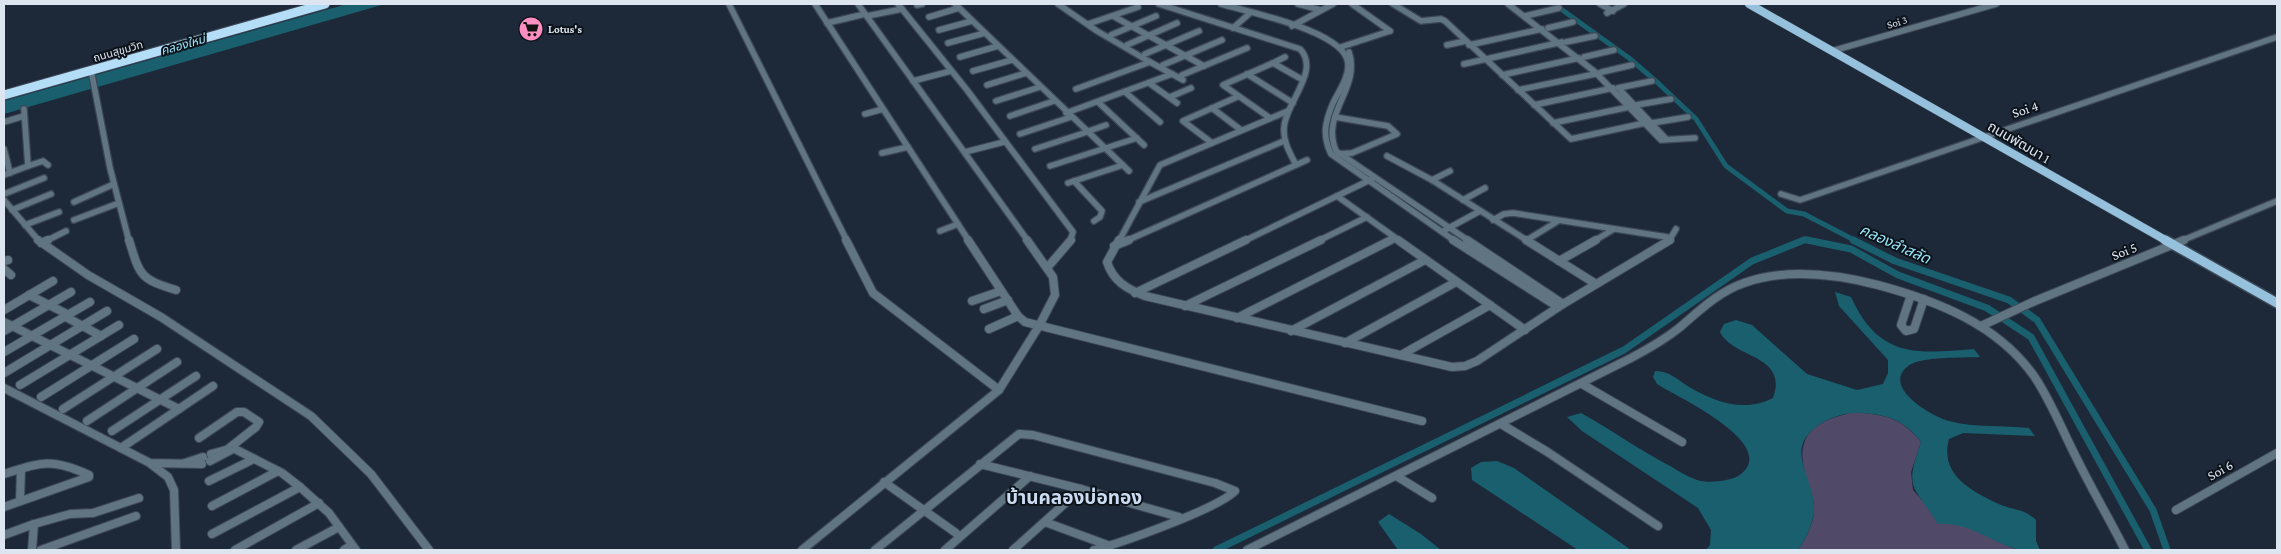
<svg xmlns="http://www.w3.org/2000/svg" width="2281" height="554" font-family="'Crimson Pro','Noto Sans Thai',serif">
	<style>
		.green { fill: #504a68 }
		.water { fill: #195f6e }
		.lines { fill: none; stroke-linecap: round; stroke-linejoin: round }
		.canal-far1 { stroke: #195f6e; stroke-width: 5 }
		.canal { stroke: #195f6e; stroke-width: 7 }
		.minor-far1-casing { stroke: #3c4756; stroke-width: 8 }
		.minor-casing { stroke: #3c4756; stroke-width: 10 }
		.major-far1-casing { stroke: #3c4756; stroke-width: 9 }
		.major-casing { stroke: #3c4756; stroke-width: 12 }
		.highway-casing { stroke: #3c4756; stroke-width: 11 }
		.minor-far1 { stroke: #607481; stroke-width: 5.5 }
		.minor { stroke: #607481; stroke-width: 8 }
		.major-far1 { stroke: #95c1dc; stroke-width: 8 }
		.major { stroke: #95c1dc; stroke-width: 9 }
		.highway { stroke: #b4def8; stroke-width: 9 }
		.labels { text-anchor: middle; stroke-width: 4; stroke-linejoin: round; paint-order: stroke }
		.far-street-label { font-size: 11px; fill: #dde5f0; stroke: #0c1219 }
		.far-poi-label { font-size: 11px; font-weight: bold; fill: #dde5f0; stroke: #0c1219; text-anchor: start }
		.far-water-label { font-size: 12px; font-style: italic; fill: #99e6fa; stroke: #0c1219 }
		.street-label { font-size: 14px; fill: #dde5f0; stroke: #0c1219 }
		.water-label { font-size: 15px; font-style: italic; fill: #99e6fa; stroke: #0c1219 }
		.near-quarter-label { font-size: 19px; font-weight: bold; fill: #cbdbf1; stroke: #0c1219 }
	</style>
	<rect width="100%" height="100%" fill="#1d2939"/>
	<path class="green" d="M 1854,412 C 1885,415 1901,417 1921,442 L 1911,472 L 1913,490 L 1927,506 L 1951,523 L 1967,527 L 2017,550 L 1798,550 C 1805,541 1814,522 1814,511 C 1815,498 1808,485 1805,473 C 1794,432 1819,420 1854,412 Z"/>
	<g class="water">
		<path d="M 347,4 L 385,4 L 4,114 L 4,101 Z"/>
		<path d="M 1835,292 L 1851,297 C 1879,358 1915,354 1974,349 L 1980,357 C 1963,358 1921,356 1908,366 C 1881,387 1931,416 1949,421 C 1975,428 2003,425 2029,428 L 2035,436 L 1963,433 L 1949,439 C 1939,475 1972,492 2001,505 C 2016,511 2023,508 2036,520 L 2036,541 L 2040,550 C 2032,550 2023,552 2016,549 C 1989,541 1968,522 1938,524 C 1913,484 1904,491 1921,442 C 1904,420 1889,415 1862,413 C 1848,412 1834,416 1822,423 C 1779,449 1817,478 1814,512 C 1813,523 1805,541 1798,550 L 1706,550 L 1710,545 L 1711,530 L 1698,508 L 1582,431 L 1567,417 L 1581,413 C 1612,430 1639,450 1670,466 C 1679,471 1691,479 1701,481 C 1711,483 1733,481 1741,474 C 1779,443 1677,397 1657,384 L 1653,377 L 1655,371 C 1668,371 1676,378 1686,385 C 1714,402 1743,413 1773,398 C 1789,354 1733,359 1720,332 L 1724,324 L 1736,320 L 1752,325 L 1807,374 L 1857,390 L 1883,384 L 1888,373 L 1888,360 L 1839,306 Z"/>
		<path d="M 1497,461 L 1514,468 L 1631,550 L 1578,550 L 1472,480 L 1471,468 L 1481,462 Z"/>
		<path d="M 1389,514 L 1421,534 L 1441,550 L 1398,550 L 1378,522 Z"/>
	</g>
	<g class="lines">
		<g class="canal-far1">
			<path d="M 1554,4 L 1629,58 L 1658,83 L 1696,119 L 1726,166 L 1787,211 L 1804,214 L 1856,241"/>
			<path d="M 1801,241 L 1805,239 L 1813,241"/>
		</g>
		<g class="canal">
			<path d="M 1807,240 L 1851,249 L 1898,275 L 1987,308 L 2031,337 L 2148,550"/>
			<path d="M 1853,240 L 1895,261 L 2009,300 L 2037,320 L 2153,510 L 2167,550"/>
			<path d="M 1216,550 L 1624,350 L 1752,261 L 1804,240"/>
		</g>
		<defs>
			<g id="minor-far1">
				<path d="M 729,4 L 847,241"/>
				<path d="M 815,4 L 969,241"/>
				<path d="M 858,4 L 1028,241"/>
				<path d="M 898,4 L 967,90 L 1073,232 L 1070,241"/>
				<path d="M 955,4 L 1129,171"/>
				<path d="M 1058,4 L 1097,31 L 1150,62 L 1076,89"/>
				<path d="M 1159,4 L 1300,49 C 1321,71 1285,103 1284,128 C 1283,142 1290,153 1296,165"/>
				<path d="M 1221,4 C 1247,12 1347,31 1348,64 C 1349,77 1339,91 1333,103 C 1325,122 1322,135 1331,154 L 1455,241"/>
				<path d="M 1298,4 L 1321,10"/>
				<path d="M 1352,4 L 1390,31"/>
				<path d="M 1393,4 L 1421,21 L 1441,19 L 1445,21 L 1571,139 L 1645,123"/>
				<path d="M 1508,4 L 1595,72 L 1661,140 L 1695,138"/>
				<path d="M 1600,4 L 1613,11"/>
				<path d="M 917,5 L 922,4"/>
				<path d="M 1607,13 L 1624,4"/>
				<path d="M 867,16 L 902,9"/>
				<path d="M 1113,16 L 1204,66"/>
				<path d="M 1525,16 L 1559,8"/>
				<path d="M 929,17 L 959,8"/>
				<path d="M 827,23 L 865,14"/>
				<path d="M 1088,24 L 1138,7"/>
				<path d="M 1292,26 L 1333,4"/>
				<path d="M 1233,28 L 1250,13"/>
				<path d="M 1548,28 L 1573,22"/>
				<path d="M 939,30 L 972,21"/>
				<path d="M 1111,35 L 1156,16"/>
				<path d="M 1566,42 L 1595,36"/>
				<path d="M 948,43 L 985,33"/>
				<path d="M 1127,45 L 1177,23"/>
				<path d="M 1447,45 L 1466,41"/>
				<path d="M 1469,45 L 1542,29"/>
				<path d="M 1341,47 L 1390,31"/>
				<path d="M 1832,51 L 1996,4"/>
				<path d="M 1349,52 C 1361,89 1320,113 1336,151 L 1469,241"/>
				<path d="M 1145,54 L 1199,31"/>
				<path d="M 960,57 L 998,46"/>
				<path d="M 1584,57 L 1614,50"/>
				<path d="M 1150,62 L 1183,80"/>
				<path d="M 1273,63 L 1285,57"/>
				<path d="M 1464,64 L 1562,42"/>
				<path d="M 1163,65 L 1222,40"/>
				<path d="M 91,70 L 110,168 L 129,241"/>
				<path d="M 973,71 L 1012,60"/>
				<path d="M 1602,72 L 1632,65"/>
				<path d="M 1247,74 L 1293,103"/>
				<path d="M 1182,75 L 1247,48"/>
				<path d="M 1502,75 L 1579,58"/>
				<path d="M 913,81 L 951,71"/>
				<path d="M 1149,83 L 1177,103"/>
				<path d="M 987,85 L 1026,73"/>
				<path d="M 1618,88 L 1652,81"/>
				<path d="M 1518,90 L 1600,73"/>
				<path d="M 1621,91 L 1666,139"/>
				<path d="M 1125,92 L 1160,122"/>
				<path d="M 1170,97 L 1191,88"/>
				<path d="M 996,101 L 1040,87"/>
				<path d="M 1098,102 L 1144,145"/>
				<path d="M 1534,105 L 1613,88"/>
				<path d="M 1636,105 L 1671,99"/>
				<path d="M 1212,108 L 1241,130"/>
				<path d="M 1066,113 L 1172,74"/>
				<path d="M 865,114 L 883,109"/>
				<path d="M 1010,116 L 1054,101"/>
				<path d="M 1335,117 L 1388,126 L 1397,134 L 1352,153 L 1338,154"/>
				<path d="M 1270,118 L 1223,85 L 1273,63 L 1303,80"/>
				<path d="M 4,122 L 24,116"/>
				<path d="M 1553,123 L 1634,106"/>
				<path d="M 1652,123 L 1688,117"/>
				<path d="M 1086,132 L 1106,125"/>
				<path d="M 1020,134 L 1071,117"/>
				<path d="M 1212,143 L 1183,121 L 1237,97"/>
				<path d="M 4,149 L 10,173"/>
				<path d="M 1035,149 L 1087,132"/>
				<path d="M 965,152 L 1004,142"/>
				<path d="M 882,153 L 908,147"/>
				<path d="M 1387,156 L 1432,180 L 1528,241"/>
				<path d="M 28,166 L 43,161 L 48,165"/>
				<path d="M 1050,166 L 1137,138"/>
				<path d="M 4,175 L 28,166 L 24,109"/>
				<path d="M 1432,180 L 1450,171"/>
				<path d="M 1074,181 L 1102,211 L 1100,217 L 1094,221"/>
				<path d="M 1068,183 L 1123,165"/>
				<path d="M 4,194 L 44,178"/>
				<path d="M 1781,194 L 1800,200 L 2277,37"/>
				<path d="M 1337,196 L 1400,241"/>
				<path d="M 4,200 L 39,241"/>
				<path d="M 1463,200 L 1485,188"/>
				<path d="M 74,202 L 114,184"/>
				<path d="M 1139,202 L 1284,141"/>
				<path d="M 12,210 L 51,194"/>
				<path d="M 74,220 L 119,203"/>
				<path d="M 1493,220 L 1504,214 L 1513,213 L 1667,237 L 1669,241"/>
				<path d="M 25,225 L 59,212"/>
				<path d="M 1445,230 L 1480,211"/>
				<path d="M 940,231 L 958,224"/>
				<path d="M 1670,239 L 1676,229"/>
				<path d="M 1527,240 L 1558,221"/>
				<path d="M 46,241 L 66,231"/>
				<path d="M 1119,241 L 1160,165 L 1288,111"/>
				<path d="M 1126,241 L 1307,160"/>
				<path d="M 1244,241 L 1372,179"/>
				<path d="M 1318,241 L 1367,217"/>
				<path d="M 1389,241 L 1394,238"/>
				<path d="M 1594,241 L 1614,229"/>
				<path d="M 2181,241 L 2277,201"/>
			</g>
			<g id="minor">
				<path d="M 38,240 L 88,275 L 161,317 L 311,416 L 371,474 L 429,550"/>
				<path d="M 129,240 C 140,276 140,279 176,290"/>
				<path d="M 846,240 L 873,293 L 999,390"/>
				<path d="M 968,240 L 1018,316 L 1025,322 L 1422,421"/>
				<path d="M 1119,240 L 1107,262 C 1113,281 1127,289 1145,296 L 1452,367 L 1465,366 L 1477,361 L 1563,304 L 1670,240"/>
				<path d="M 1398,240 L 1525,330"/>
				<path d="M 1453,240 L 1558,307"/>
				<path d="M 1467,240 L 1563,304"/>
				<path d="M 1526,240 L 1596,284"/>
				<path d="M 41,243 L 48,240"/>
				<path d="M 1114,246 L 1129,240"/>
				<path d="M 4,261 L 8,260"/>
				<path d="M 1559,261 L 1596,240"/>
				<path d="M 1047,268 L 1071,240"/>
				<path d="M 4,269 L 11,275"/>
				<path d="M 1135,293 L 1246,240"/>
				<path d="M 29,295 L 69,315"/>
				<path d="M 1911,295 L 1901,325 L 1906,331 L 1914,329 L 1924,299"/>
				<path d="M 972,301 L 1001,291"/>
				<path d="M 1185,306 L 1321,240"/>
				<path d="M 984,309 L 1008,300"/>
				<path d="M 4,310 L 53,281"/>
				<path d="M 66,317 L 101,336"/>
				<path d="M 1237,318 L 1391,240"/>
				<path d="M 4,322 L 179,409"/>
				<path d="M 1981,326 L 2035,301 L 2184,240"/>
				<path d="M 989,329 L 1018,316"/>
				<path d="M 4,331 L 71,292"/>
				<path d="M 1291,331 L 1425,260"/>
				<path d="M 1345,343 L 1456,282"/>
				<path d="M 4,352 L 90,302"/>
				<path d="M 1401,355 L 1490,305"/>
				<path d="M 4,373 L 107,311"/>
				<path d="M 1582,384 L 1682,442"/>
				<path d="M 20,385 L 119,325"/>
				<path d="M 4,388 L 150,463 L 202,464"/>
				<path d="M 41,397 L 134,339"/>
				<path d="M 63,409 L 157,349"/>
				<path d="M 87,421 L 177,362"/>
				<path d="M 1501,424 L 1546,451 L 1658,526"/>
				<path d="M 112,431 L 196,376"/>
				<path d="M 199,438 L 237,412 L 244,412 L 259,422 L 256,427 L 228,449"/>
				<path d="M 121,448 L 213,386"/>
				<path d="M 211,454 L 233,448 L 282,473 L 300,487 L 329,513 L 356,550"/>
				<path d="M 210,461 L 231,450"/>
				<path d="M 185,463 L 203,457"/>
				<path d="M 151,464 L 168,477 L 174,490 L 176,550"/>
				<path d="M 980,464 L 1081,489 L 1179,517"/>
				<path d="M 4,474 C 42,462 51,458 89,475 L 89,477 L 4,507"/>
				<path d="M 1398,477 L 1432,498"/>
				<path d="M 209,481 L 254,459"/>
				<path d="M 884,482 L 956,533"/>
				<path d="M 20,501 L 21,469"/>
				<path d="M 212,506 L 278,471"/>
				<path d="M 2176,510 L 2277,453"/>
				<path d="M 1045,522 L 1110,546"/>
				<path d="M 34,524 L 70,514 L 93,513 L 139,498"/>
				<path d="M 212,534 L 300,487"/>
				<path d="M 4,535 L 34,524 L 32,550"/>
				<path d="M 41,550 L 136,516"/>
				<path d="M 235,550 L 319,503"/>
				<path d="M 296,550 L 339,527"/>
				<path d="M 344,550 L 352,545"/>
				<path d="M 802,550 L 999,390 L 1039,326 L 1055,295 L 1053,277 L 1027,240"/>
				<path d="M 875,550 L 1019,434 L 1033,435 L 1215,483 L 1235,491 C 1217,509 1121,543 1094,550"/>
				<path d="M 945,550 L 1030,476"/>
				<path d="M 1013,550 L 1081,489"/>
				<path d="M 1247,550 L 1631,358 C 1648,349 1664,340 1679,328 C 1699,311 1718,292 1744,283 C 1786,268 1835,274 1878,285 C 1937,301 1997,324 2034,376 C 2051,401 2062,430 2076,457 C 2091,488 2109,518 2125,550"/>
			</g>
			<path id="major-far1" d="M 1749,4 L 2167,241"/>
			<path id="major" d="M 2165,240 L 2277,303"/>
			<path id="highway" d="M 4,95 L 325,4"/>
		</defs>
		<use href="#minor-far1" class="minor-far1-casing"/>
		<use href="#minor" class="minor-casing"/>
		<use href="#major-far1" class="major-far1-casing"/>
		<use href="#major" class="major-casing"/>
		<use href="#highway" class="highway-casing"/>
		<use href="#minor-far1" class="minor-far1"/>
		<use href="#minor" class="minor"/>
		<use href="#major-far1" class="major-far1"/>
		<use href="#major" class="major"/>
		<use href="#highway" class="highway"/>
	</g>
	<defs>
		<symbol id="supermarket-disc" viewBox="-11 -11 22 22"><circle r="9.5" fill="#fd8ec0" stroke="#0c1219"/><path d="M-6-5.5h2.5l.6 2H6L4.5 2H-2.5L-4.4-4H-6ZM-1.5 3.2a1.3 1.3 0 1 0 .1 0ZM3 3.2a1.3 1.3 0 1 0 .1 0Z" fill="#111"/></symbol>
	</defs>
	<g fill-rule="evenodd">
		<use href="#supermarket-disc" x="517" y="15" width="28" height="28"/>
	</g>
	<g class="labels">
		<g class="far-street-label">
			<text transform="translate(1897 22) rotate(-17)" y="4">Soi 3</text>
			<text transform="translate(118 51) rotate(-16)" y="4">ถนนสุขุมวิท</text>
		</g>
		<g class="far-poi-label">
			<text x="548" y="33">Lotus's</text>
		</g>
		<g class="far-water-label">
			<text transform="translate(183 45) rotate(-16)" y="4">คลองใหม่</text>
		</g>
		<g class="street-label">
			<text transform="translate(2025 109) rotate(-18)" y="5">Soi 4</text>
			<text transform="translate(2019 142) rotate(30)" y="5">ถนนพัฒนา 1</text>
			<text transform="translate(2124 251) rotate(-22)" y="5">Soi 5</text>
			<text transform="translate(2220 470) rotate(-30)" y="5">Soi 6</text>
		</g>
		<g class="water-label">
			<text transform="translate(1895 244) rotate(24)" y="5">คลองลำสลัด</text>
		</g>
		<g class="near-quarter-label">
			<text x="1074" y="504">บ้านคลองบ่อทอง</text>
		</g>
	</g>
	<rect width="2281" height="554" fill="none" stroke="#dde5f0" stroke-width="10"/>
</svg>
